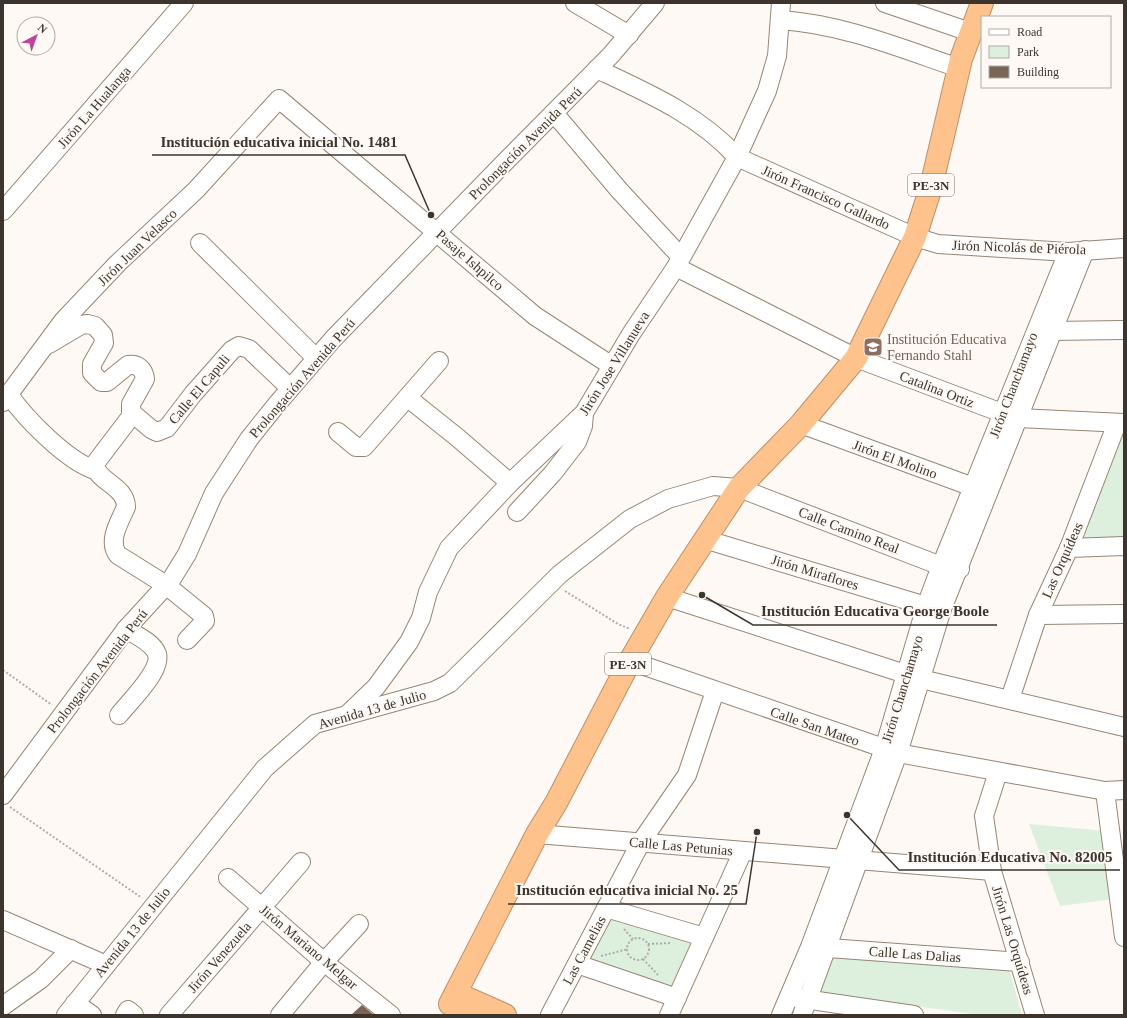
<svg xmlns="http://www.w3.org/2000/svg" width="1127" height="1018" font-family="'Times New Roman',serif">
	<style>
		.green { fill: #ddf0de }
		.building { fill: #796456 }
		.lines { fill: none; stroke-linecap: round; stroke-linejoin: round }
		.minor-casing { stroke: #978572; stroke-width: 20 }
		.highway-casing { stroke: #ba916b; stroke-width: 24 }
		.path { stroke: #b2aca7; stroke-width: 2; stroke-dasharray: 2 2; stroke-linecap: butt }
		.minor { stroke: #fff; stroke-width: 18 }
		.highway { stroke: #fec38d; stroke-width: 22 }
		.labels { text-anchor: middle; stroke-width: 4; stroke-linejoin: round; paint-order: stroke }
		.shield { fill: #fef9f5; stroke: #777069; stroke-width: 1 }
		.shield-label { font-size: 13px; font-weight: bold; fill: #3d352d }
		.street-label { font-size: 14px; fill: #3d352d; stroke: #fef9f5 }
		.education-label { font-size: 14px; fill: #785e54; stroke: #fef9f5; text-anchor: start }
		.leader { fill: none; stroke: #3d352d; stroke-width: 1.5 }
		.callout-dot { fill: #3d352d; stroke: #fef9f5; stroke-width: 1.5 }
		.callout-label { font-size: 15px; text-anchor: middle; font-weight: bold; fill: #3d352d; stroke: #fef9f5; stroke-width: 4; stroke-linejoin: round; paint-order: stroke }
	</style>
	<rect width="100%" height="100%" fill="#fef9f5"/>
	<g class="green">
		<path d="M 1122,431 L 1124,431 L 1124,541 L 1081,543 Z"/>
		<path d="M 1029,824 L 1106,831 L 1114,899 L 1060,906 Z"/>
		<path d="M 608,910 L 696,937 L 669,992 L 581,961 Z"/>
		<path d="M 831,956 L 1009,968 L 1022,1015 L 979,1015 L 816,992 Z"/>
	</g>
	<path class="building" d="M 362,1005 L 374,1015 L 351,1015 Z"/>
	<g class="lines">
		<defs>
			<g id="minor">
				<path d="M 575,3 L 629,35"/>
				<path d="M 885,3 L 970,32"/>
				<path d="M 780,20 C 842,24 900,48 959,68"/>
				<path d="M 597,69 C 648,93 699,115 737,157 L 915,237 L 938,244 L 1068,252 L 1124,248"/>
				<path d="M 554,113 L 619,190 L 681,257"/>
				<path d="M 3,211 L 184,3"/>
				<path d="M 200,243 L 316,358"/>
				<path d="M 676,267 L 856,358 L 1002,413 L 1018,418 L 1124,423"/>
				<path d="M 1051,331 L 1124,330"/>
				<path d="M 49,344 L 81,325 L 88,324 L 95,326 L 103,335 L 104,343 L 92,364 L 92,373 L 101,382 L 107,382 L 128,365 C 138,364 144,369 145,379 L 131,404 L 131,412 L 151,429 L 157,432 L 167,428 L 193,394 L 232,350 L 239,346 L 249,349 L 290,388"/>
				<path d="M 9,395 C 26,419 67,461 95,470"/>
				<path d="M 408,398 L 458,438 L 510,483"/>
				<path d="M 3,402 L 63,321 L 118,263 L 196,190 L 279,99 L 535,316 L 612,366"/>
				<path d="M 132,415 L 94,465 C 99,483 126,486 126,507 C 120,521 107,541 118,555 L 166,585 L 204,616 L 205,621 L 187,640"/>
				<path d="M 801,424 L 984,491"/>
				<path d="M 338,432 L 356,447 L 364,447 L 439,361"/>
				<path d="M 517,512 L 553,473 L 577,442 L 583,426 L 584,413"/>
				<path d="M 704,539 L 926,606"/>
				<path d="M 1069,548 L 1124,546"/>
				<path d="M 667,597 L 921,679 L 1124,727"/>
				<path d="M 1038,615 L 1124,614"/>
				<path d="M 630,661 L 898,753 L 1105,791 L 1124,790"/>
				<path d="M 1010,699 L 1038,615 L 1069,548 L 1117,423"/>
				<path d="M 349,713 L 376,687 L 409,642 L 421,618 L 428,592 L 449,548 L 510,483 L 584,413 L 631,334 L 676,267 L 737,157 L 767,91 L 777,56 L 781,3"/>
				<path d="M 119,715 C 129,702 162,671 157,654 C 153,642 135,635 126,629"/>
				<path d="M 998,772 L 984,816 L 992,871 L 1035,1015"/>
				<path d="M 1105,791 L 1124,937"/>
				<path d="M 3,795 L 126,629 L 171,580 L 187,554 L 214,493 L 249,439 L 277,404 L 333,339 L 506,161 L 611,55 L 655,3"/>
				<path d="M 537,834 L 992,871"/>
				<path d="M 228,878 L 324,962 L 391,1015"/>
				<path d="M 606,908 L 704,937"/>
				<path d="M 3,920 L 106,965"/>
				<path d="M 815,947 L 1020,962"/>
				<path d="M 577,964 L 677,998"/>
				<path d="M 797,998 L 914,1015"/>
				<path d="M 75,1003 L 92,1015"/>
				<path d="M 3,1006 L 41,979 L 71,949"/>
				<path d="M 66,1015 L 265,768 L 315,724 L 434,691 L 450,683 L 560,574 L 630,519 L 668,499 L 713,486 L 739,488 L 941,566 L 960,569"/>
				<path d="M 125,1015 L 128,1010 L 134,1015"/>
				<path d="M 169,1015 L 301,862"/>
				<path d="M 280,1015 L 324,962 L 359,924"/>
				<path d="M 550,1015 L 641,842 L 687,775 L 715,691"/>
				<path d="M 669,1015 L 743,851"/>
				<path d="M 781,1015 L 810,947 L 884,749 L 926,606 L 941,566 L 1068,252"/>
				<path d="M 802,1015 L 898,753 L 942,609 L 1085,250"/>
			</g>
			<g id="highway">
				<path d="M 462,996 L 505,1015"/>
				<path d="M 475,1015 L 450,1004 L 537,834 L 556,803 L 630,661 L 667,597 L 739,488 L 801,424 L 856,358 L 915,237 L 931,187 L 961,59 L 982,3"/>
			</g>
		</defs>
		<use href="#minor" class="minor-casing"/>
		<use href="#highway" class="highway-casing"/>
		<g class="path">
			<path d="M 565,591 L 618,624 L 630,629"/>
			<path d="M 3,670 L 52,705"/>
			<path d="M 10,807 L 142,898"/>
			<path d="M 624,929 L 633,939"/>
			<circle cx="638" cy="949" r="11"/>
			<path d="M 648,944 L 671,943"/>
			<path d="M 601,956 L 628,949"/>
			<path d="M 643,959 L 659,976"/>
		</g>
		<use href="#minor" class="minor"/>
		<use href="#highway" class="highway"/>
	</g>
	<defs>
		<symbol id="school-square" viewBox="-11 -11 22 22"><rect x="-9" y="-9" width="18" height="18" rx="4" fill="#8d6e63" stroke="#fef9f5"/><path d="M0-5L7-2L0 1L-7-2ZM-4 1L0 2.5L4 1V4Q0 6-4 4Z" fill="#fff"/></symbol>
	</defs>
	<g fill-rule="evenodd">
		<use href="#school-square" x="862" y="336" width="22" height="22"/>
	</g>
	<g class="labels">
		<g class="shield">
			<rect x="908" y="174" width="46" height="22" rx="3"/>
			<rect x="605" y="653" width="46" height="22" rx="3"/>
		</g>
		<g class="shield-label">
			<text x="931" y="190">PE-3N</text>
			<text x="628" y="669">PE-3N</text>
		</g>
		<g class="street-label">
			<text transform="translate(94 107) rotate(-49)" y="5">Jirón La Hualanga</text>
			<text transform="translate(525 143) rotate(-45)" y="5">Prolongación Avenida Perú</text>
			<text transform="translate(826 197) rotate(24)" y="5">Jirón Francisco Gallardo</text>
			<text transform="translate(137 247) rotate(-44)" y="5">Jirón Juan Velasco</text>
			<text transform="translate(1019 247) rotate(2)" y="5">Jirón Nicolás de Piérola</text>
			<text transform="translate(470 260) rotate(41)" y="5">Pasaje Ishpilco</text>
			<text transform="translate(614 363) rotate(-58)" y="5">Jirón Jose Villanueva</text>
			<text transform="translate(302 378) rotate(-49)" y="5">Prolongación Avenida Perú</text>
			<text transform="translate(1013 385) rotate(-69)" y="5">Jirón Chanchamayo</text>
			<text transform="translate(199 389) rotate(-50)" y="5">Calle El Capuli</text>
			<text transform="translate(937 389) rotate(21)" y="5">Catalina Ortiz</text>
			<text transform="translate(895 459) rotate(20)" y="5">Jirón El Molino</text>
			<text transform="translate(849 530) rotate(21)" y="5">Calle Camino Real</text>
			<text transform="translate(1062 560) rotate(-66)" y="5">Las Orquídeas</text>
			<text transform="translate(815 572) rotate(17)" y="5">Jirón Miraflores</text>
			<text transform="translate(97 671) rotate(-52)" y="5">Prolongación Avenida Perú</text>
			<text transform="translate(902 689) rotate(-73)" y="5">Jirón Chanchamayo</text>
			<text transform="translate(372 709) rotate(-16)" y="5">Avenida 13 de Julio</text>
			<text transform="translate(815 726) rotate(19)" y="5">Calle San Mateo</text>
			<text transform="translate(681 846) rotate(5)" y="5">Calle Las Petunias</text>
			<text transform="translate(132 932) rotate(-51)" y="5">Avenida 13 de Julio</text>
			<text transform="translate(1013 940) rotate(73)" y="5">Jirón Las Orquídeas</text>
			<text transform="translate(309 947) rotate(40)" y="5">Jirón Mariano Melgar</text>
			<text transform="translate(584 950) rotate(-62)" y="5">Las Camelias</text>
			<text transform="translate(915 954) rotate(4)" y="5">Calle Las Dalias</text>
			<text transform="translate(219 957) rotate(-49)" y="5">Jirón Venezuela</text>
		</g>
		<g class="education-label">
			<text x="887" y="344">Institución Educativa<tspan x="887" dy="16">Fernando Stahl</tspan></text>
		</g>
	</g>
	<path class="leader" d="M431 215L405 155H152M702 595L753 625H997M847 815L899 870H1120M757 832L746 904H508"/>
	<g class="callout-dot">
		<circle cx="431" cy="215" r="4"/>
		<circle cx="702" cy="595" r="4"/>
		<circle cx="847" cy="815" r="4"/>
		<circle cx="757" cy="832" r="4"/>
	</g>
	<g class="callout-label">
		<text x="279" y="147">Institución educativa inicial No. 1481</text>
		<text x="875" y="616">Institución Educativa George Boole</text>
		<text x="1010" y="862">Institución Educativa No. 82005</text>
		<text x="627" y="895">Institución educativa inicial No. 25</text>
	</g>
	<rect width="1127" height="1018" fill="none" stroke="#3d352d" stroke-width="8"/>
	<rect x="981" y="16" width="130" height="72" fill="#fef9f5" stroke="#b1aba5"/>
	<rect x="989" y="29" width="20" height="6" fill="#ffffff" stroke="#b1aba5"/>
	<text x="1017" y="36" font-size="12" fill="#3d352d">Road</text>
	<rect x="989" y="46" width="20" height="12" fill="#ddf0de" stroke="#b1aba5"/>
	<text x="1017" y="56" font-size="12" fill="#3d352d">Park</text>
	<rect x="989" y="66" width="20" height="12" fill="#796456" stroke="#b1aba5"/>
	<text x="1017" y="76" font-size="12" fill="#3d352d">Building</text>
	<g transform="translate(36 36) rotate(41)"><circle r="19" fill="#fef9f5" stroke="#b1aba5"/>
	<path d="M0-3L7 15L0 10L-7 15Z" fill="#bd469c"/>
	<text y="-6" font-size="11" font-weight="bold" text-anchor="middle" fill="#3d352d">N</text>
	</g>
</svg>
